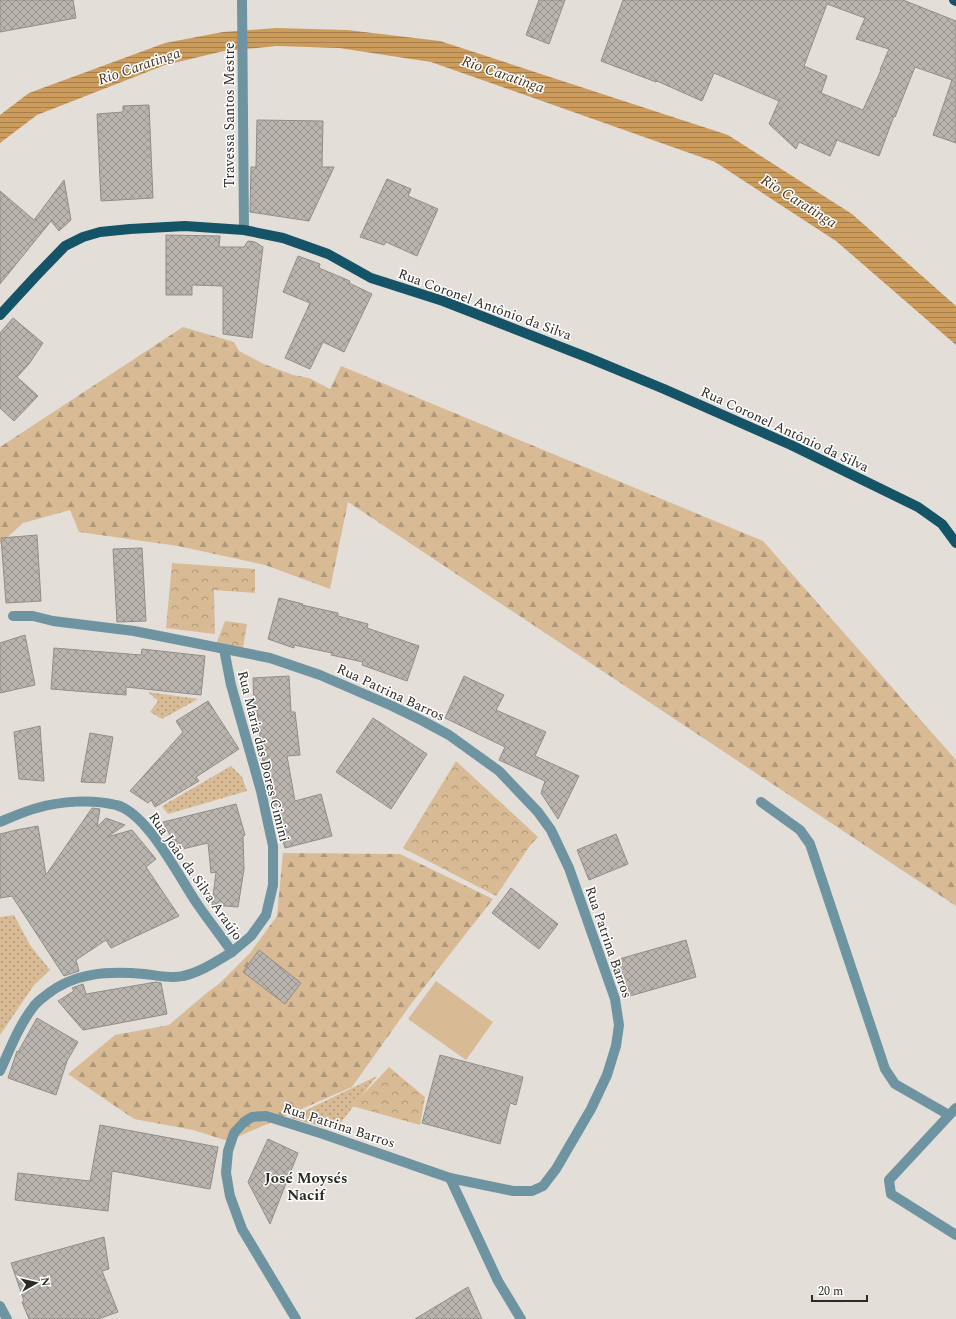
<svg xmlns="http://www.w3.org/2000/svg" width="956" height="1319" font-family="Spectral,serif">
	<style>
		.grass { fill: url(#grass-dots) }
		.forest { fill: url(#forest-firs) }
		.park { fill: url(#park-crowns) }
		.pitch { fill: #d8bb95 }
		.water { fill: url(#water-rules) }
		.building { fill: url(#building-cross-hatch); stroke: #928d88; fill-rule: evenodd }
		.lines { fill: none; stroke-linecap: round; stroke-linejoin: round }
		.minor { stroke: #6f94a1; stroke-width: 10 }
		.major { stroke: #155466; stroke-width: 10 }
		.labels { text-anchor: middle; stroke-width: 3; stroke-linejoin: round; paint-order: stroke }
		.street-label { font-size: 14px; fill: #2c2a27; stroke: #fff }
		.water-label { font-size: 15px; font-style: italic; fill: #4a3619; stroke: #fff }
		.neighbourhood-label { font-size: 15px; font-weight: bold; fill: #2c2a27; stroke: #fff }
	</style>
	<defs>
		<pattern id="grass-dots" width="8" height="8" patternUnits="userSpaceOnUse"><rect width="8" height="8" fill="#d8bb95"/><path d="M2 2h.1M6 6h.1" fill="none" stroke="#af987a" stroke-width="1.8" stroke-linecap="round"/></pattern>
		<pattern id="forest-firs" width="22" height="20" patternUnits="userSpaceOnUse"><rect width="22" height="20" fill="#d8bb95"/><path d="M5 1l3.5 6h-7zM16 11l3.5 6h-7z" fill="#af987a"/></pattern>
		<pattern id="park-crowns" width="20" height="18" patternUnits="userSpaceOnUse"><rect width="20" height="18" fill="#d8bb95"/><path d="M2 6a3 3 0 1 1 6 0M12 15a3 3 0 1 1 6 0" fill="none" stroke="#af987a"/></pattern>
		<pattern id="water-rules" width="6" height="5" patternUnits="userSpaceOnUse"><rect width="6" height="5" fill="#cc9c5c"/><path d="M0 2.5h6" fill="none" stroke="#a67f4c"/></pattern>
		<pattern id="building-cross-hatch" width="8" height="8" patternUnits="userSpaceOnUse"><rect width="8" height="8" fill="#b9b4ae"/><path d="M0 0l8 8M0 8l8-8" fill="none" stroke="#97938e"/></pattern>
	</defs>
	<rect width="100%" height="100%" fill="#e3ded8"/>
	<g class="grass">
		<path d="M 148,692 L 198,699 L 162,719 L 150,712 L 158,701 Z"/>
		<path d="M 231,766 L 242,777 L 247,791 L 168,814 L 162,806 Z"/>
		<path d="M 14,915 L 30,945 L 50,970 L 34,985 L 0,1035 L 0,917 Z"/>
		<path d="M 377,1076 L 335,1130 L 290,1118 Z"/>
	</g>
	<g class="forest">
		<path d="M 183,327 L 234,342 L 239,351 L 264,364 L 293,375 L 309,378 L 330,389 L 341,366 L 763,541 L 956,760 L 956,906 L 348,502 L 330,589 L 265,565 L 178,546 L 79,532 L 70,510 L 23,523 L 0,544 L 0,447 Z"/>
		<path d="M 283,853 L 400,854 L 493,899 L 411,1004 L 352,1087 L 228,1141 L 193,1130 L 134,1119 L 68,1074 L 115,1035 L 169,1025 L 209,991 L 219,984 L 250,953 L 277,916 Z"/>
	</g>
	<g class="park">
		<path d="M 172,563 L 255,569 L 255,593 L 214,590 L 215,634 L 166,628 Z"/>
		<path d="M 225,621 L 247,624 L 242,654 L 215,647 Z"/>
		<path d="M 456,761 L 538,837 L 529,847 L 496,896 L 403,848 Z"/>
		<path d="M 389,1067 L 425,1097 L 420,1125 L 352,1106 Z"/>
	</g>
	<path class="pitch" d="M 436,981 L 493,1022 L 466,1060 L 408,1019 Z"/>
	<path class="water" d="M 276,28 L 347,30 L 440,41 L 728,135 L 852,214 L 956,306 L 956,345 L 836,241 L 715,162 L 431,62 L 339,48 L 277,46 L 224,51 L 165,65 L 37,115 L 0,143 L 0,115 L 29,93 L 165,43 L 223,32 Z"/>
	<g class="building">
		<path d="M 0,0 L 73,0 L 76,18 L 0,32 Z"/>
		<path d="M 539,0 L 565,0 L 549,44 L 526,35 Z"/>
		<path d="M 623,0 L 903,0 L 956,21 L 956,143 L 933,135 L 952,80 L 915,67 L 895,117 L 894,116 L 879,156 L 837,140 L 830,156 L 799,142 L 796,149 L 769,124 L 779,101 L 714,73 L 702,101 L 657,81 L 656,82 L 601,61 ZM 827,4 L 865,18 L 856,39 L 889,49 L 880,70 L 881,70 L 863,110 L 821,93 L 827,76 L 804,66 Z"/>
		<path d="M 149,105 L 153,198 L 101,201 L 97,114 L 123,112 L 123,106 Z"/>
		<path d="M 257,120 L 323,121 L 322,167 L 334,167 L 309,221 L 250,212 L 251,167 L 256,167 Z"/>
		<path d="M 387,179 L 411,189 L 408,196 L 438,209 L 417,256 L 386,242 L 384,245 L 360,237 Z"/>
		<path d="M 64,180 L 71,220 L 59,231 L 51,221 L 0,284 L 0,191 L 34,220 Z"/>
		<path d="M 166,235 L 220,236 L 219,247 L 244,247 L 248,241 L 255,242 L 263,247 L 252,338 L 223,334 L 223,286 L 192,285 L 192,295 L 166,295 Z"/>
		<path d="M 298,256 L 320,264 L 319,268 L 350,281 L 349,283 L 372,294 L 344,352 L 323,342 L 310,369 L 285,358 L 310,303 L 283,292 Z"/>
		<path d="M 13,318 L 43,343 L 29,364 L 17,377 L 38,396 L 14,421 L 0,408 L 0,333 Z"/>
		<path d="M 37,535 L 41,601 L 6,603 L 1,538 Z"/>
		<path d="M 142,548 L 146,621 L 117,622 L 113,549 Z"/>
		<path d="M 279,598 L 303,604 L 302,605 L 338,613 L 338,616 L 368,624 L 367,628 L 419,646 L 407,681 L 362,665 L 363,662 L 331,655 L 332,653 L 294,645 L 294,648 L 268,639 Z"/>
		<path d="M 25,635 L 35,685 L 0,693 L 0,643 Z"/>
		<path d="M 54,648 L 141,655 L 142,649 L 205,656 L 201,695 L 126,687 L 126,695 L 51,689 Z"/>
		<path d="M 289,676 L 291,712 L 295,712 L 300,755 L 287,756 L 295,801 L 321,794 L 332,836 L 285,848 L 269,785 L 266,786 L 265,781 L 257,710 L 254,710 L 253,678 Z"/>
		<path d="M 464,676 L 504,695 L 496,710 L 546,732 L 535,756 L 579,776 L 558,819 L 541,793 L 545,781 L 499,760 L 505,747 L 445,718 Z"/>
		<path d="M 208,701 L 239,749 L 196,777 L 199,781 L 155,807 L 151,800 L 148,803 L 130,791 L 183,732 L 176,721 Z"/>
		<path d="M 373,718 L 427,754 L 391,809 L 336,772 Z"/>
		<path d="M 40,726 L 44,781 L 19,779 L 14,732 Z"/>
		<path d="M 90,733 L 113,737 L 105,783 L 81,782 Z"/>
		<path d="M 236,804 L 245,835 L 243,836 L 244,869 L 238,907 L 212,905 L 216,872 L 211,873 L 208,843 L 178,850 L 163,822 Z"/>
		<path d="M 92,808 L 100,809 L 97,827 L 106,818 L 125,825 L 107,837 L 132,830 L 156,859 L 146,867 L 179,916 L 111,948 L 106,940 L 76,960 L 79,971 L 64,976 L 12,896 L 0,898 L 0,834 L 16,830 L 38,826 L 46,875 Z"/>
		<path d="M 616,834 L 628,864 L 589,880 L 577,850 Z"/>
		<path d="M 511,888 L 558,924 L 539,949 L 492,913 Z"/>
		<path d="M 686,940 L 696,977 L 623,998 L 612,961 Z"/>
		<path d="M 259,950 L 301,983 L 285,1004 L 243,972 Z"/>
		<path d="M 156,982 L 161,983 L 167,1014 L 83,1030 L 58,1001 L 74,991 L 72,988 L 83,984 L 86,994 Z"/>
		<path d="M 37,1018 L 78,1042 L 67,1061 L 56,1095 L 8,1078 L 17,1051 L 18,1052 Z"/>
		<path d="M 440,1055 L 523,1077 L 516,1105 L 510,1103 L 500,1144 L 422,1123 Z"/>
		<path d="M 100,1125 L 218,1147 L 210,1189 L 112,1171 L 108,1211 L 15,1200 L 18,1173 L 90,1181 Z"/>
		<path d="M 268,1139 L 298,1153 L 270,1224 L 248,1182 Z"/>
		<path d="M 104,1237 L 109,1269 L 102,1271 L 118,1312 L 98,1319 L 29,1319 L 22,1302 L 24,1301 L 11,1263 Z"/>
		<path d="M 468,1287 L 482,1319 L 415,1319 Z"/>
	</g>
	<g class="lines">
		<g class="minor">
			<path d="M 242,0 L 244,230"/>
			<path d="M 13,616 L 33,616 L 53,621 L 134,631 L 270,658 L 320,675 L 392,706 L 423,721 L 449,735 L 499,771 L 538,812 L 551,830 L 569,868 L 615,999 L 619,1025 L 616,1046 L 607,1075 L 591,1109 L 556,1169 L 543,1186 L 532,1191 L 513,1191 L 450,1178 L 323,1134 L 266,1116 L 252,1117 L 244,1122 L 234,1133 L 228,1151 L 226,1173 L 230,1196 L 242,1229 L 296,1319"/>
			<path d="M 224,649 L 231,685 L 261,791 L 273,846 L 273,885 L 266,915 L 251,936 L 232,952"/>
			<path d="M 761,802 L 800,830 L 810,844 L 885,1069 L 895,1084 L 949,1115"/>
			<path d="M 0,822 C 12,817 25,811 37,808 C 61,801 92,799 116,805 C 147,812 180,879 198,905 C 209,921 221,936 232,952 C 217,961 201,972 183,976 C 171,979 156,975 144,974 C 108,971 74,972 45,996 C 41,999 37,1002 34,1006 C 19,1025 10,1049 0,1071"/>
			<path d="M 956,1108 L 889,1180 L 891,1194 L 956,1235"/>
			<path d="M 450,1178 L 498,1281 L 521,1319"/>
			<path d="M 0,1306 L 7,1319"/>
		</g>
		<g class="major">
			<path d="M 954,0 L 956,1"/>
			<path d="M 0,315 L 35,277 L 65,246 L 83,237 L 100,232 L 130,229 L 185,226 L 244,230 L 283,238 L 328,254 L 371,278 L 443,301 L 589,358 L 664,389 L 791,445 L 918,507 L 942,524 L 956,543"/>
		</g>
	</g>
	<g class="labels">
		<g class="street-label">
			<text transform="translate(229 115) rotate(-90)" y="5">Travessa Santos Mestre</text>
			<text transform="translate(485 304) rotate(20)" y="5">Rua Coronel Antônio da Silva</text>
			<text transform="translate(785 429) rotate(25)" y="5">Rua Coronel Antônio da Silva</text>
			<text transform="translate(391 692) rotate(25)" y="5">Rua Patrina Barros</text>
			<text transform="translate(264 756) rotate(76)" y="5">Rua Maria das Dores Cimini</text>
			<text transform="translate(196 876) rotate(55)" y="5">Rua João da Silva Araújo</text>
			<text transform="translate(609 942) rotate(71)" y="5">Rua Patrina Barros</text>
			<text transform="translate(339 1125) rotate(18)" y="5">Rua Patrina Barros</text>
		</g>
		<g class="water-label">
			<text transform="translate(139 66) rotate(-19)" y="5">Rio Caratinga</text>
			<text transform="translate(503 74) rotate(19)" y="5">Rio Caratinga</text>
			<text transform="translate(799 201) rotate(32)" y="5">Rio Caratinga</text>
		</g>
		<g class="neighbourhood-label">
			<text x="306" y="1183">José Moysés<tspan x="306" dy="17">Nacif</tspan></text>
		</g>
	</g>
	<g transform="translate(36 1283) rotate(82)" stroke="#ffffff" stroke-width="3" paint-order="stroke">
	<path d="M0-3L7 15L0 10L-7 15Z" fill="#2c2a27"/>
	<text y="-6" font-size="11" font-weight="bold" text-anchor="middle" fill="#2c2a27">N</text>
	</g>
	<path d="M812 1295v6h55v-6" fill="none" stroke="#2c2a27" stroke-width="2"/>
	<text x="818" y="1295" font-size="12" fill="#2c2a27" stroke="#ffffff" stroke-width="3" paint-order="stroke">20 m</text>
</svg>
